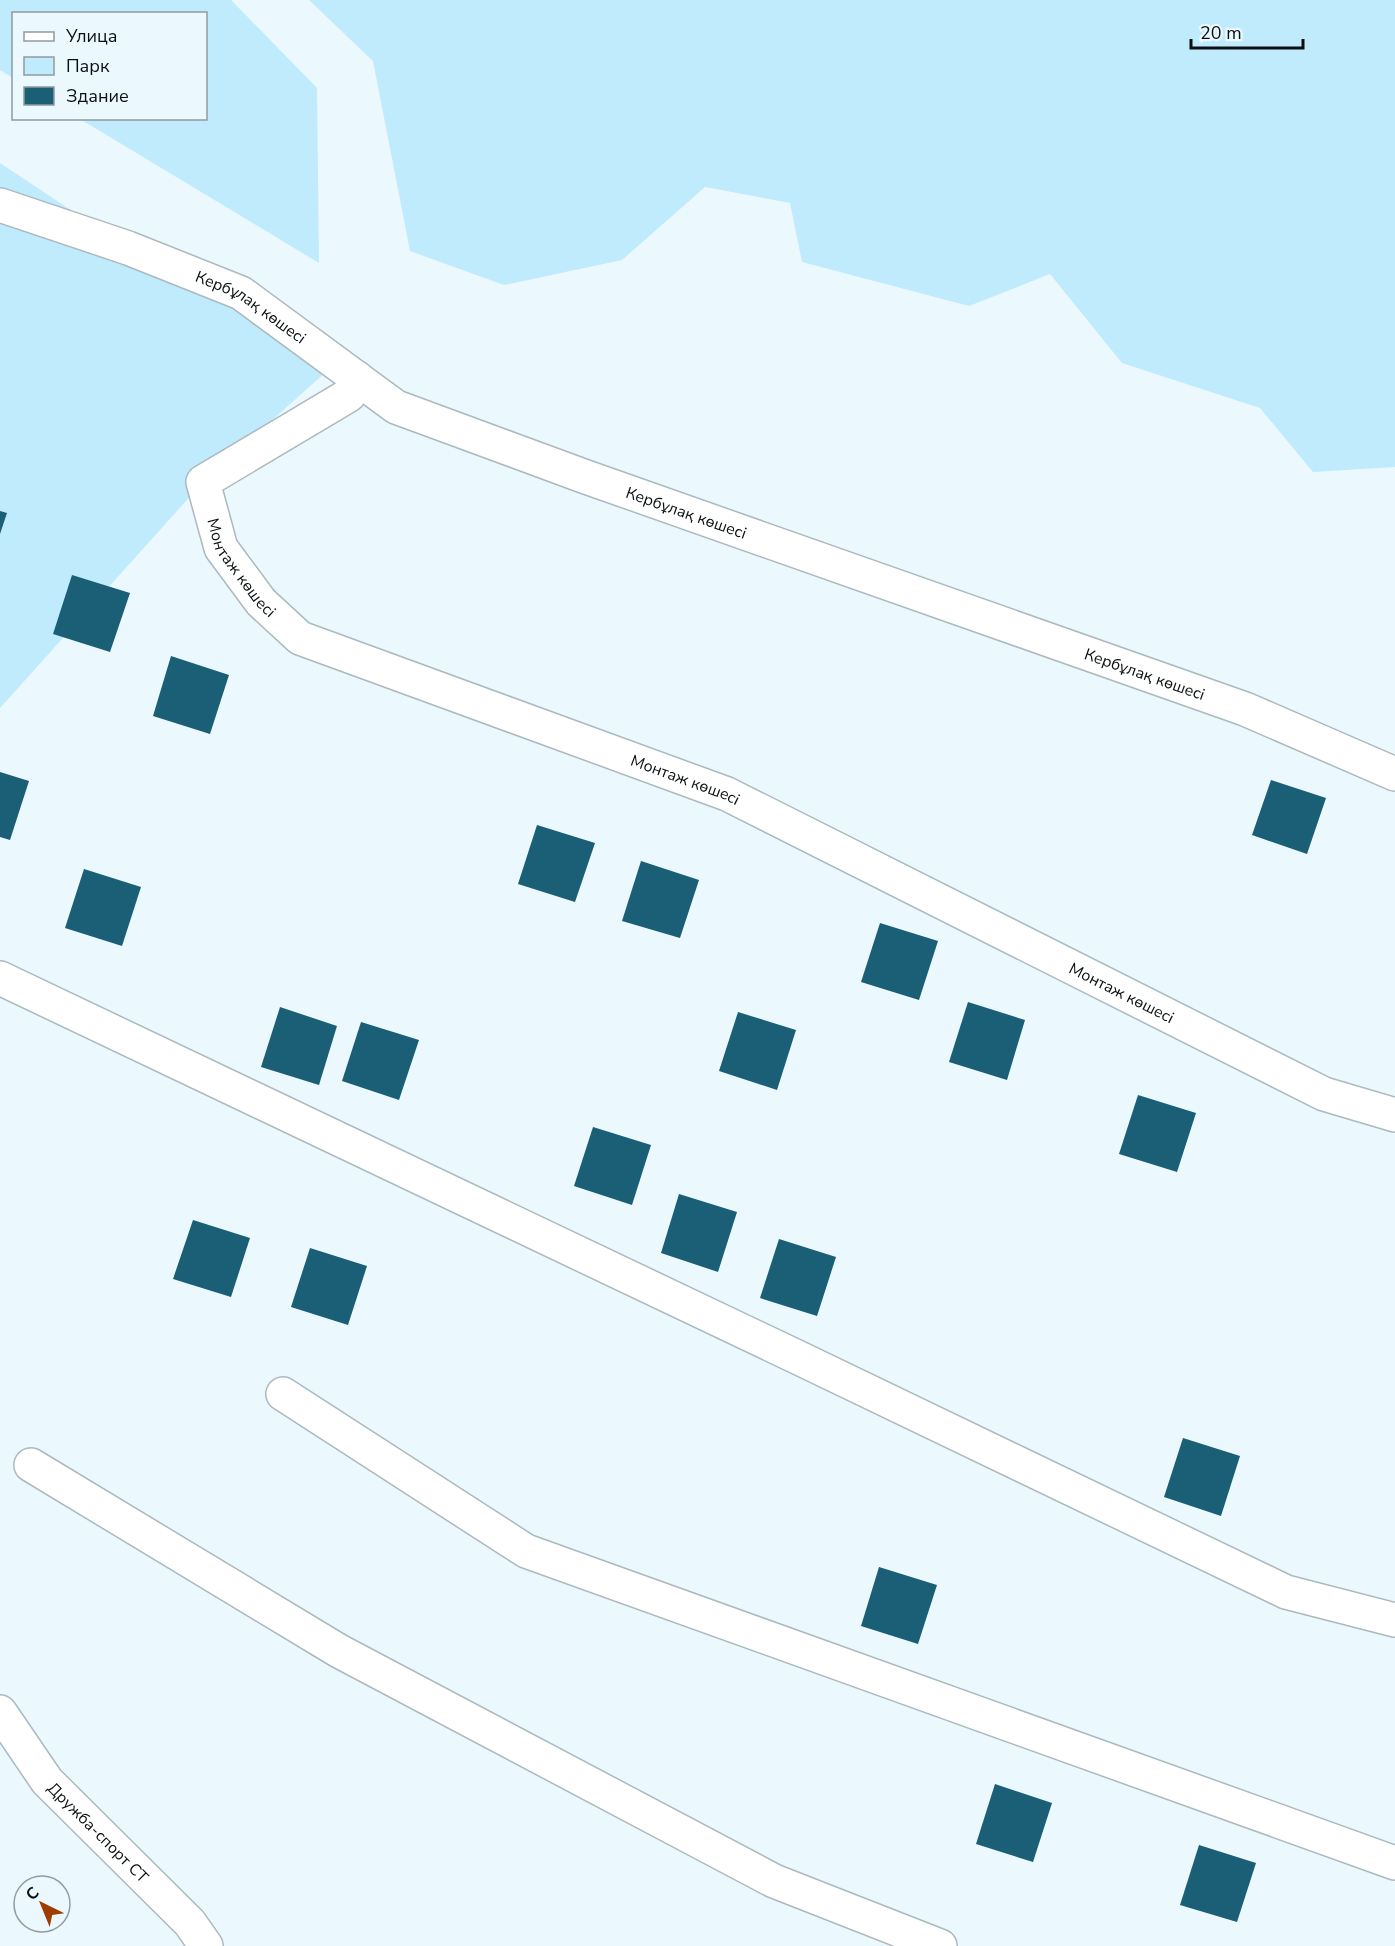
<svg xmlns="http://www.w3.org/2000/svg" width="1395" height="1946" font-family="'Nunito Sans',sans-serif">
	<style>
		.green { fill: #bfebfc }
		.building { fill: #1a5f75 }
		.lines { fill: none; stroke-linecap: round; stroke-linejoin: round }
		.minor-casing { stroke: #acb9be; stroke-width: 36 }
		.minor { stroke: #fff; stroke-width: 33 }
		.labels { text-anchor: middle; stroke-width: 6; stroke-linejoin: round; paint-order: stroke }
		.street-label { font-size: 16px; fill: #0b1012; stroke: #ebf8fe }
	</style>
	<rect width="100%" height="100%" fill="#ebf8fe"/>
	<g class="green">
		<path d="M 0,0 L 231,0 L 317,88 L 319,263 L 80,119 L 206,118 L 206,14 L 14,14 L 13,78 L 0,70 Z"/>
		<path d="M 309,0 L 1395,0 L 1395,467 L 1313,472 L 1260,408 L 1122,363 L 1050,274 L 969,306 L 802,262 L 790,203 L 705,187 L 622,260 L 504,285 L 410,251 L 373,61 Z"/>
		<path d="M 0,163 L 128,248 L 336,363 L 203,482 L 0,708 Z"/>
	</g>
	<g class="building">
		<path d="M 0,511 L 7,513 L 0,534 Z"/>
		<path d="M 72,575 L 130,593 L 110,652 L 53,634 Z"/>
		<path d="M 171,656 L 229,675 L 210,734 L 153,716 Z"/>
		<path d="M 0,772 L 29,781 L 10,840 L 0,837 Z"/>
		<path d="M 1271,780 L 1326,798 L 1307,854 L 1252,835 Z"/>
		<path d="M 537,825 L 595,843 L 575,902 L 518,884 Z"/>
		<path d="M 641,861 L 699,880 L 680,938 L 622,921 Z"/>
		<path d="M 84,869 L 141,887 L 122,946 L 65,928 Z"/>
		<path d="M 880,923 L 938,941 L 919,1000 L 861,982 Z"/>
		<path d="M 968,1002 L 1025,1020 L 1007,1080 L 949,1062 Z"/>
		<path d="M 280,1007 L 337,1026 L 319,1085 L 261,1067 Z"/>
		<path d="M 738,1012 L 796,1030 L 777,1090 L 719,1071 Z"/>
		<path d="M 361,1022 L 419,1040 L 399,1100 L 342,1081 Z"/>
		<path d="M 1138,1095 L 1196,1113 L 1177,1172 L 1119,1154 Z"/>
		<path d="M 593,1127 L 651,1145 L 632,1205 L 574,1186 Z"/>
		<path d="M 679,1194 L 737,1212 L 718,1272 L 661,1253 Z"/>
		<path d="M 193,1220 L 250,1238 L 231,1297 L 173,1279 Z"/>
		<path d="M 779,1239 L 836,1257 L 817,1316 L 760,1298 Z"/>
		<path d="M 310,1248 L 367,1266 L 348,1325 L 291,1307 Z"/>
		<path d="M 1183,1438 L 1240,1456 L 1221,1516 L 1164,1497 Z"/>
		<path d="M 879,1567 L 937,1585 L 918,1644 L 861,1626 Z"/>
		<path d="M 995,1784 L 1052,1803 L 1033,1862 L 976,1844 Z"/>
		<path d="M 1199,1845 L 1256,1863 L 1237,1922 L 1180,1905 Z"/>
	</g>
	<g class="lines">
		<defs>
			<g id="minor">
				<path id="s1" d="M 0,205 L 128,248 L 241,293 L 396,407 L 586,477 L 1245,709 L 1395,774"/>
				<path id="s2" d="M 357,378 L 349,395 L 203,482 L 221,548 L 261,602 L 300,638 L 727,794 L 1324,1094 L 1395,1115"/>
				<path d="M 0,978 L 797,1357 L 1286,1592 L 1395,1620"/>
				<path d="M 283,1394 L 526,1551 L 1395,1863"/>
				<path d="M 31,1465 L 339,1651 L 774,1881 L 940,1946"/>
				<path id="s3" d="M 0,1712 L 47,1781 L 190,1923 L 206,1946"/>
			</g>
		</defs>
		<use href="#minor" class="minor-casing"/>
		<use href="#minor" class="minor"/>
	</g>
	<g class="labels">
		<g class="street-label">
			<text dy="6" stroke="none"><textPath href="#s1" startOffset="272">Кербұлақ көшесі</textPath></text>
			<text dy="6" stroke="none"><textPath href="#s1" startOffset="758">Кербұлақ көшесі</textPath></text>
			<text dy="6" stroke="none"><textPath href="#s2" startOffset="284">Монтаж көшесі</textPath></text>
			<text dy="6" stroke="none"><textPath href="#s1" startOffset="1244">Кербұлақ көшесі</textPath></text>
			<text dy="6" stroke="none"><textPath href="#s2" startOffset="788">Монтаж көшесі</textPath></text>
			<text dy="6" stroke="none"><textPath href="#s2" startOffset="1274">Монтаж көшесі</textPath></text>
			<text dy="6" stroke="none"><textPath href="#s3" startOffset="156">Дружба-спорт СТ</textPath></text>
		</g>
	</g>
	<rect x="12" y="12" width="195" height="108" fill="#ebf8fe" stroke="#919ba0" stroke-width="1.5"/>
	<rect x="24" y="32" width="30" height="9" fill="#ffffff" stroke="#919ba0" stroke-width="1.5"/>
	<text x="66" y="42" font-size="18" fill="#0b1012">Улица</text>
	<rect x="24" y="57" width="30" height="18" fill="#bfebfc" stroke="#919ba0" stroke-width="1.5"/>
	<text x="66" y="72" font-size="18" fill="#0b1012">Парк</text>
	<rect x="24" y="87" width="30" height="18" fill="#1a5f75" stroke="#919ba0" stroke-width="1.5"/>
	<text x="66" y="102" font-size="18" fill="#0b1012">Здание</text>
	<g transform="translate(42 1904) rotate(317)"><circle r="28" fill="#ebf8fe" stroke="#919ba0" stroke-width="1.5"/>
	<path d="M0-4.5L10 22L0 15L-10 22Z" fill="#9f3c00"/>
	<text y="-9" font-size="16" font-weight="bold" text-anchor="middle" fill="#0b1012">С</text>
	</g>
	<path d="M1191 39v9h112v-9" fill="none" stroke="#0b1012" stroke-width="3"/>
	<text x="1200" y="39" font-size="18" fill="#0b1012" stroke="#ebf8fe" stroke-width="4.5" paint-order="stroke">20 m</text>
</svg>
